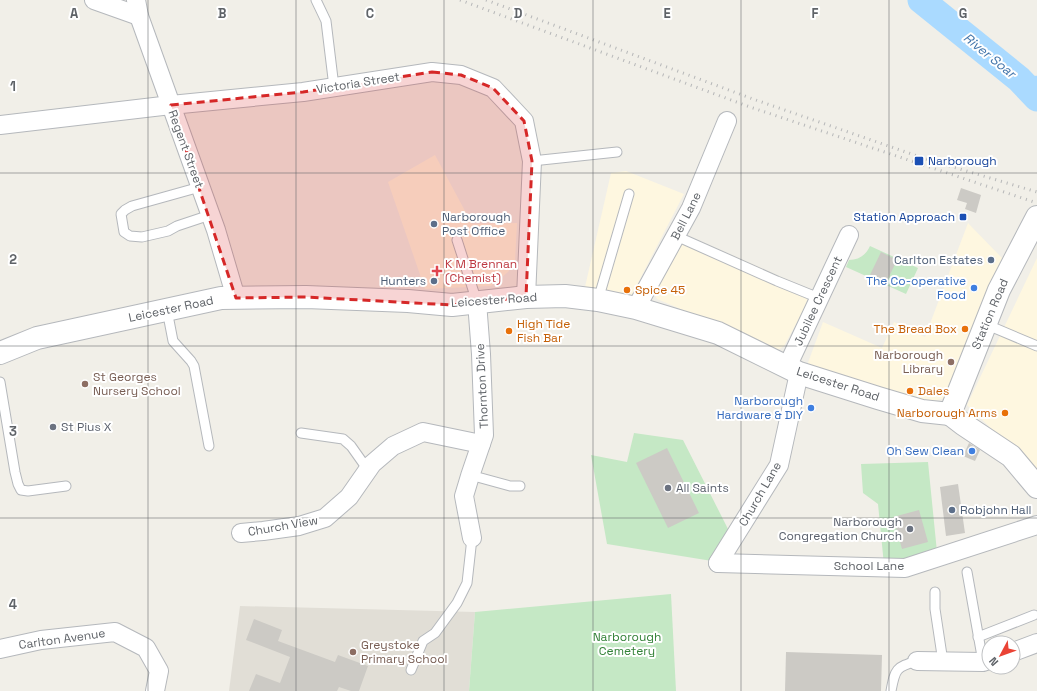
<svg xmlns="http://www.w3.org/2000/svg" width="1037" height="691" font-family="'Space Grotesk',sans-serif">
	<style>
		.commercial { fill: #fef7e0 }
		.education { fill: #e1ded6 }
		.green { fill: #c5e8c5 }
		.lines { fill: none; stroke-linecap: round; stroke-linejoin: round }
		.stream { stroke: #aadaff; stroke-width: 4.5 }
		.river { stroke: #aadaff; stroke-width: 27 }
		.building { fill: #cccac5 }
		.service-casing { stroke: #b5b8bc; stroke-width: 11 }
		.minor-casing { stroke: #b5b8bc; stroke-width: 20 }
		.tertiary-casing { stroke: #b5b8bc; stroke-width: 24 }
		.service { stroke: #fff; stroke-width: 9 }
		.minor { stroke: #fff; stroke-width: 18 }
		.tertiary { stroke: #fff; stroke-width: 22 }
		.rail { stroke: #b6b7b8; stroke-width: 3; stroke-dasharray: 1 5; stroke-linecap: butt }
		.marked { fill: #d62828; fill-opacity: 0.2; stroke: #d62828; stroke-width: 3; stroke-dasharray: 8 5; stroke-linejoin: round }
		.grid { fill: none; stroke: #5f6368; stroke-width: 1; stroke-opacity: 0.55 }
		.transit-dot { fill: #1a4fb4; stroke: #fff; stroke-width: 1.5 }
		.service-dot { fill: #5c6f8a; stroke: #fff; stroke-width: 1.5 }
		.health-dot { fill: #e0444e; stroke: #fff; stroke-width: 1.5 }
		.shop-dot { fill: #3f7fe0; stroke: #fff; stroke-width: 1.5 }
		.food-dot { fill: #e8710a; stroke: #fff; stroke-width: 1.5 }
		.education-dot { fill: #8d6e63; stroke: #fff; stroke-width: 1.5 }
		.worship-dot { fill: #6b7280; stroke: #fff; stroke-width: 1.5 }
		.labels { text-anchor: middle; stroke-width: 4; stroke-linejoin: round; paint-order: stroke }
		.street-label { font-size: 12px; fill: #5f6368; stroke: #fff }
		.transit-label { font-size: 12px; fill: #164399; stroke: #fff; text-anchor: start }
		.service-label { font-size: 12px; fill: #4e5e75; stroke: #fff; text-anchor: start }
		.health-label { font-size: 12px; fill: #be3a42; stroke: #fff; text-anchor: start }
		.shop-label { font-size: 12px; fill: #366cbe; stroke: #fff; text-anchor: end }
		.food-label { font-size: 12px; fill: #c56008; stroke: #fff; text-anchor: start }
		.education-label { font-size: 12px; fill: #785e54; stroke: #fff; text-anchor: start }
		.worship-label { font-size: 12px; fill: #5b616d; stroke: #fff; text-anchor: start }
		.park-label { font-size: 12px; fill: #348238; stroke: #fff }
		.water-label { font-size: 13px; font-style: italic; fill: #4174aa; stroke: #fff }
		.grid-label { font-size: 13px; text-anchor: middle; font-weight: bold; fill: #5f6368; stroke: #fff; stroke-width: 4; stroke-linejoin: round; paint-order: stroke }
	</style>
	<rect width="100%" height="100%" fill="#f1efe8"/>
	<g class="commercial">
		<path d="M 435,155 L 472,224 L 517,223 L 515,261 L 508,272 L 491,286 L 425,289 L 388,182 Z"/>
		<path d="M 626,171 L 684,194 L 642,275 L 633,295 L 585,287 L 611,173 Z"/>
		<path d="M 968,223 L 1002,258 L 945,398 L 929,402 L 806,368 L 823,322 L 882,348 L 894,322 L 925,337 Z"/>
		<path d="M 684,234 L 811,290 L 802,313 L 784,346 L 778,350 L 657,299 L 653,292 Z"/>
		<path d="M 1037,258 L 1037,473 L 967,405 Z"/>
	</g>
	<path class="education" d="M 240,606 L 475,612 L 469,691 L 229,691 Z"/>
	<g class="green">
		<path d="M 870,246 L 918,268 L 906,294 L 846,267 L 849,260 C 859,260 866,255 870,246 Z"/>
		<path d="M 634,433 L 683,440 L 728,529 L 719,554 L 712,561 L 607,544 L 591,455 L 627,462 Z"/>
		<path d="M 928,462 L 937,552 L 884,565 L 878,504 L 863,493 L 861,464 Z"/>
		<path d="M 671,594 L 676,691 L 469,691 L 475,612 Z"/>
	</g>
	<g class="lines">
		<path class="stream" d="M 1019,79 L 1037,78"/>
		<path class="river" d="M 921,0 L 1019,79 L 1037,98"/>
	</g>
	<g class="building">
		<path d="M 961,188 L 981,195 L 976,213 L 965,209 L 967,203 L 957,200 Z"/>
		<path d="M 881,252 L 897,260 L 885,285 L 869,277 Z"/>
		<path d="M 969,443 L 980,450 L 975,461 L 963,456 Z"/>
		<path d="M 667,448 L 699,513 L 668,528 L 636,463 Z"/>
		<path d="M 958,484 L 965,533 L 946,536 L 940,487 Z"/>
		<path d="M 919,510 L 928,542 L 902,549 L 893,517 Z"/>
		<path d="M 254,619 L 282,630 L 278,641 L 335,662 L 338,655 L 368,666 L 359,691 L 351,691 L 339,687 L 337,691 L 249,691 L 256,674 L 280,683 L 290,657 L 246,640 Z"/>
		<path d="M 786,652 L 882,655 L 881,691 L 785,691 Z"/>
	</g>
	<g class="lines">
		<defs>
			<g id="service">
				<path d="M 316,0 L 326,21 L 334,87"/>
				<path d="M 532,161 L 617,152"/>
				<path d="M 200,187 L 132,206 L 125,210 L 121,214 L 124,232 L 130,236 L 142,237 L 168,231 L 177,226 L 210,215"/>
				<path d="M 676,236 L 777,281 L 819,298"/>
				<path d="M 457,240 L 477,302"/>
				<path d="M 598,300 L 629,194"/>
				<path d="M 167,310 L 173,341 L 191,361 L 194,366 L 209,446"/>
				<path d="M 985,324 L 1037,346"/>
				<path d="M 0,382 L 15,472 L 18,484 L 21,490 L 28,491 L 66,486"/>
				<path d="M 301,433 L 343,439 L 351,446 L 368,470"/>
				<path d="M 470,475 L 510,486 L 520,486"/>
				<path d="M 967,572 L 983,662"/>
				<path d="M 935,592 L 935,609 L 943,662"/>
				<path d="M 978,637 L 1034,615"/>
				<path d="M 411,670 L 423,641 L 435,633 L 457,603 L 467,583 L 472,538"/>
				<path d="M 891,691 C 895,669 896,667 917,661"/>
			</g>
			<g id="minor">
				<path d="M 94,0 L 139,16"/>
				<path d="M 136,0 L 139,16 L 216,230 L 236,298"/>
				<path d="M 0,125 L 171,105 L 303,92 L 432,72 L 461,75 L 493,88 L 524,121 L 532,161 L 526,297"/>
				<path d="M 636,308 L 691,208 L 727,121"/>
				<path d="M 787,367 L 849,235"/>
				<path d="M 241,533 L 263,531 L 299,526 L 325,518 L 349,497 L 372,464 L 393,446 L 423,432 L 481,444"/>
				<path d="M 472,538 L 464,496 L 470,476 L 484,435 L 481,354 L 477,302"/>
				<path d="M 718,563 L 905,568 L 1037,525"/>
				<path d="M 718,563 L 779,465 L 799,373"/>
				<path d="M 0,649 L 41,640 L 115,632 L 146,648 L 159,671 L 155,691"/>
				<path d="M 1013,652 L 1037,643"/>
				<path d="M 917,661 L 983,662 L 989,660"/>
			</g>
			<g id="tertiary">
				<path d="M 0,353 L 37,338 L 221,298 L 306,297 L 408,301 L 452,305 L 526,297 L 565,296 L 598,300 L 636,308 L 718,333 L 799,373 L 878,398 L 922,411 L 950,414"/>
				<path d="M 950,414 L 999,290 L 1037,217"/>
				<path d="M 950,414 L 963,424 L 1011,456 L 1037,487"/>
			</g>
		</defs>
		<use href="#service" class="service-casing"/>
		<use href="#minor" class="minor-casing"/>
		<use href="#tertiary" class="tertiary-casing"/>
		<use href="#service" class="service"/>
		<use href="#minor" class="minor"/>
		<use href="#tertiary" class="tertiary"/>
		<g class="rail">
			<path d="M 460,0 L 750,107 L 1037,203"/>
			<path d="M 486,0 L 753,99 L 923,158 L 1037,192"/>
		</g>
	</g>
	<path class="marked" d="M 432,72 L 461,75 L 493,88 L 524,121 L 532,161 L 526,297 L 452,305 L 306,297 L 236,298 L 171,105 L 303,92 Z"/>
	<path class="grid" d="M 148,0 L 148,691M 296,0 L 296,691M 444,0 L 444,691M 593,0 L 593,691M 741,0 L 741,691M 889,0 L 889,691M 0,173 L 1037,173M 0,346 L 1037,346M 0,518 L 1037,518"/>
	<g class="transit-dot">
		<rect x="914" y="156" width="10" height="10" rx="2"/>
		<rect x="959" y="213" width="8" height="8" rx="2"/>
	</g>
	<g class="service-dot">
		<circle cx="434" cy="224" r="4"/>
		<circle cx="991" cy="260" r="4"/>
		<circle cx="434" cy="281" r="4"/>
		<circle cx="952" cy="510" r="4"/>
	</g>
	<path class="health-dot" d="M435 265h4v4h4v4h-4v4h-4v-4h-4v-4h4z"/>
	<g class="shop-dot">
		<circle cx="974" cy="288" r="4"/>
		<circle cx="811" cy="408" r="4"/>
		<circle cx="972" cy="451" r="4"/>
	</g>
	<g class="food-dot">
		<circle cx="627" cy="290" r="4"/>
		<circle cx="965" cy="329" r="4"/>
		<circle cx="509" cy="331" r="4"/>
		<circle cx="910" cy="391" r="4"/>
		<circle cx="1005" cy="413" r="4"/>
	</g>
	<g class="education-dot">
		<circle cx="951" cy="362" r="4"/>
		<circle cx="85" cy="384" r="4"/>
		<circle cx="353" cy="652" r="4"/>
	</g>
	<g class="worship-dot">
		<circle cx="53" cy="427" r="4"/>
		<circle cx="668" cy="488" r="4"/>
		<circle cx="910" cy="529" r="4"/>
	</g>
	<g class="labels">
		<g class="street-label">
			<text transform="translate(358 83) rotate(-9)" y="4">Victoria Street</text>
			<text transform="translate(186 149) rotate(70)" y="4">Regent Street</text>
			<text transform="translate(686 216) rotate(-63)" y="4">Bell Lane</text>
			<text transform="translate(494 300) rotate(-4)" y="4">Leicester Road</text>
			<text transform="translate(818 301) rotate(-65)" y="4">Jubilee Crescent</text>
			<text transform="translate(171 309) rotate(-12)" y="4">Leicester Road</text>
			<text transform="translate(990 314) rotate(-67)" y="4">Station Road</text>
			<text transform="translate(838 384) rotate(18)" y="4">Leicester Road</text>
			<text transform="translate(482 386) rotate(-93)" y="4">Thornton Drive</text>
			<text transform="translate(760 494) rotate(-60)" y="4">Church Lane</text>
			<text transform="translate(283 526) rotate(-10)" y="4">Church View</text>
			<text x="869" y="570">School Lane</text>
			<text transform="translate(62 639) rotate(-8)" y="4">Carlton Avenue</text>
		</g>
		<g class="transit-label">
			<text x="928" y="165">Narborough</text>
			<text x="955" y="221" text-anchor="end">Station Approach</text>
		</g>
		<g class="service-label">
			<text x="442" y="221">Narborough<tspan x="442" dy="14">Post Office</tspan></text>
			<text x="983" y="264" text-anchor="end">Carlton Estates</text>
			<text x="426" y="285" text-anchor="end">Hunters</text>
			<text x="960" y="514">Robjohn Hall</text>
		</g>
		<g class="health-label">
			<text x="445" y="268">K M Brennan<tspan x="445" dy="14">(Chemist)</tspan></text>
		</g>
		<g class="shop-label">
			<text x="966" y="285">The Co-operative<tspan x="966" dy="14">Food</tspan></text>
			<text x="803" y="405">Narborough<tspan x="803" dy="14">Hardware &amp; DIY</tspan></text>
			<text x="964" y="455">Oh Sew Clean</text>
		</g>
		<g class="food-label">
			<text x="635" y="294">Spice 45</text>
			<text x="517" y="328">High Tide<tspan x="517" dy="14">Fish Bar</tspan></text>
			<text x="957" y="333" text-anchor="end">The Bread Box</text>
			<text x="918" y="395">Dales</text>
			<text x="997" y="417" text-anchor="end">Narborough Arms</text>
		</g>
		<g class="education-label">
			<text x="943" y="359" text-anchor="end">Narborough<tspan x="943" dy="14">Library</tspan></text>
			<text x="93" y="381">St Georges<tspan x="93" dy="14">Nursery School</tspan></text>
			<text x="361" y="649">Greystoke<tspan x="361" dy="14">Primary School</tspan></text>
		</g>
		<g class="worship-label">
			<text x="61" y="431">St Pius X</text>
			<text x="676" y="492">All Saints</text>
			<text x="902" y="526" text-anchor="end">Narborough<tspan x="902" dy="14">Congregation Church</tspan></text>
		</g>
		<g class="park-label">
			<text x="627" y="641">Narborough<tspan x="627" dy="14">Cemetery</tspan></text>
		</g>
		<g class="water-label">
			<text transform="translate(990 55) rotate(39)" y="5">River Soar</text>
		</g>
	</g>
	<g class="grid-label">
		<text x="74" y="18">A</text>
		<text x="222" y="18">B</text>
		<text x="370" y="18">C</text>
		<text x="518" y="18">D</text>
		<text x="667" y="18">E</text>
		<text x="815" y="18">F</text>
		<text x="963" y="18">G</text>
		<text x="13" y="91">1</text>
		<text x="13" y="264">2</text>
		<text x="13" y="436">3</text>
		<text x="13" y="609">4</text>
	</g>
	<g transform="translate(1001 655) rotate(229)"><circle r="19" fill="#ffffff" stroke="#bfc1c3"/>
	<path d="M0-3L7 15L0 10L-7 15Z" fill="#ea4335"/>
	<text y="-6" font-size="11" font-weight="bold" text-anchor="middle" fill="#5f6368">N</text>
	</g>
</svg>
